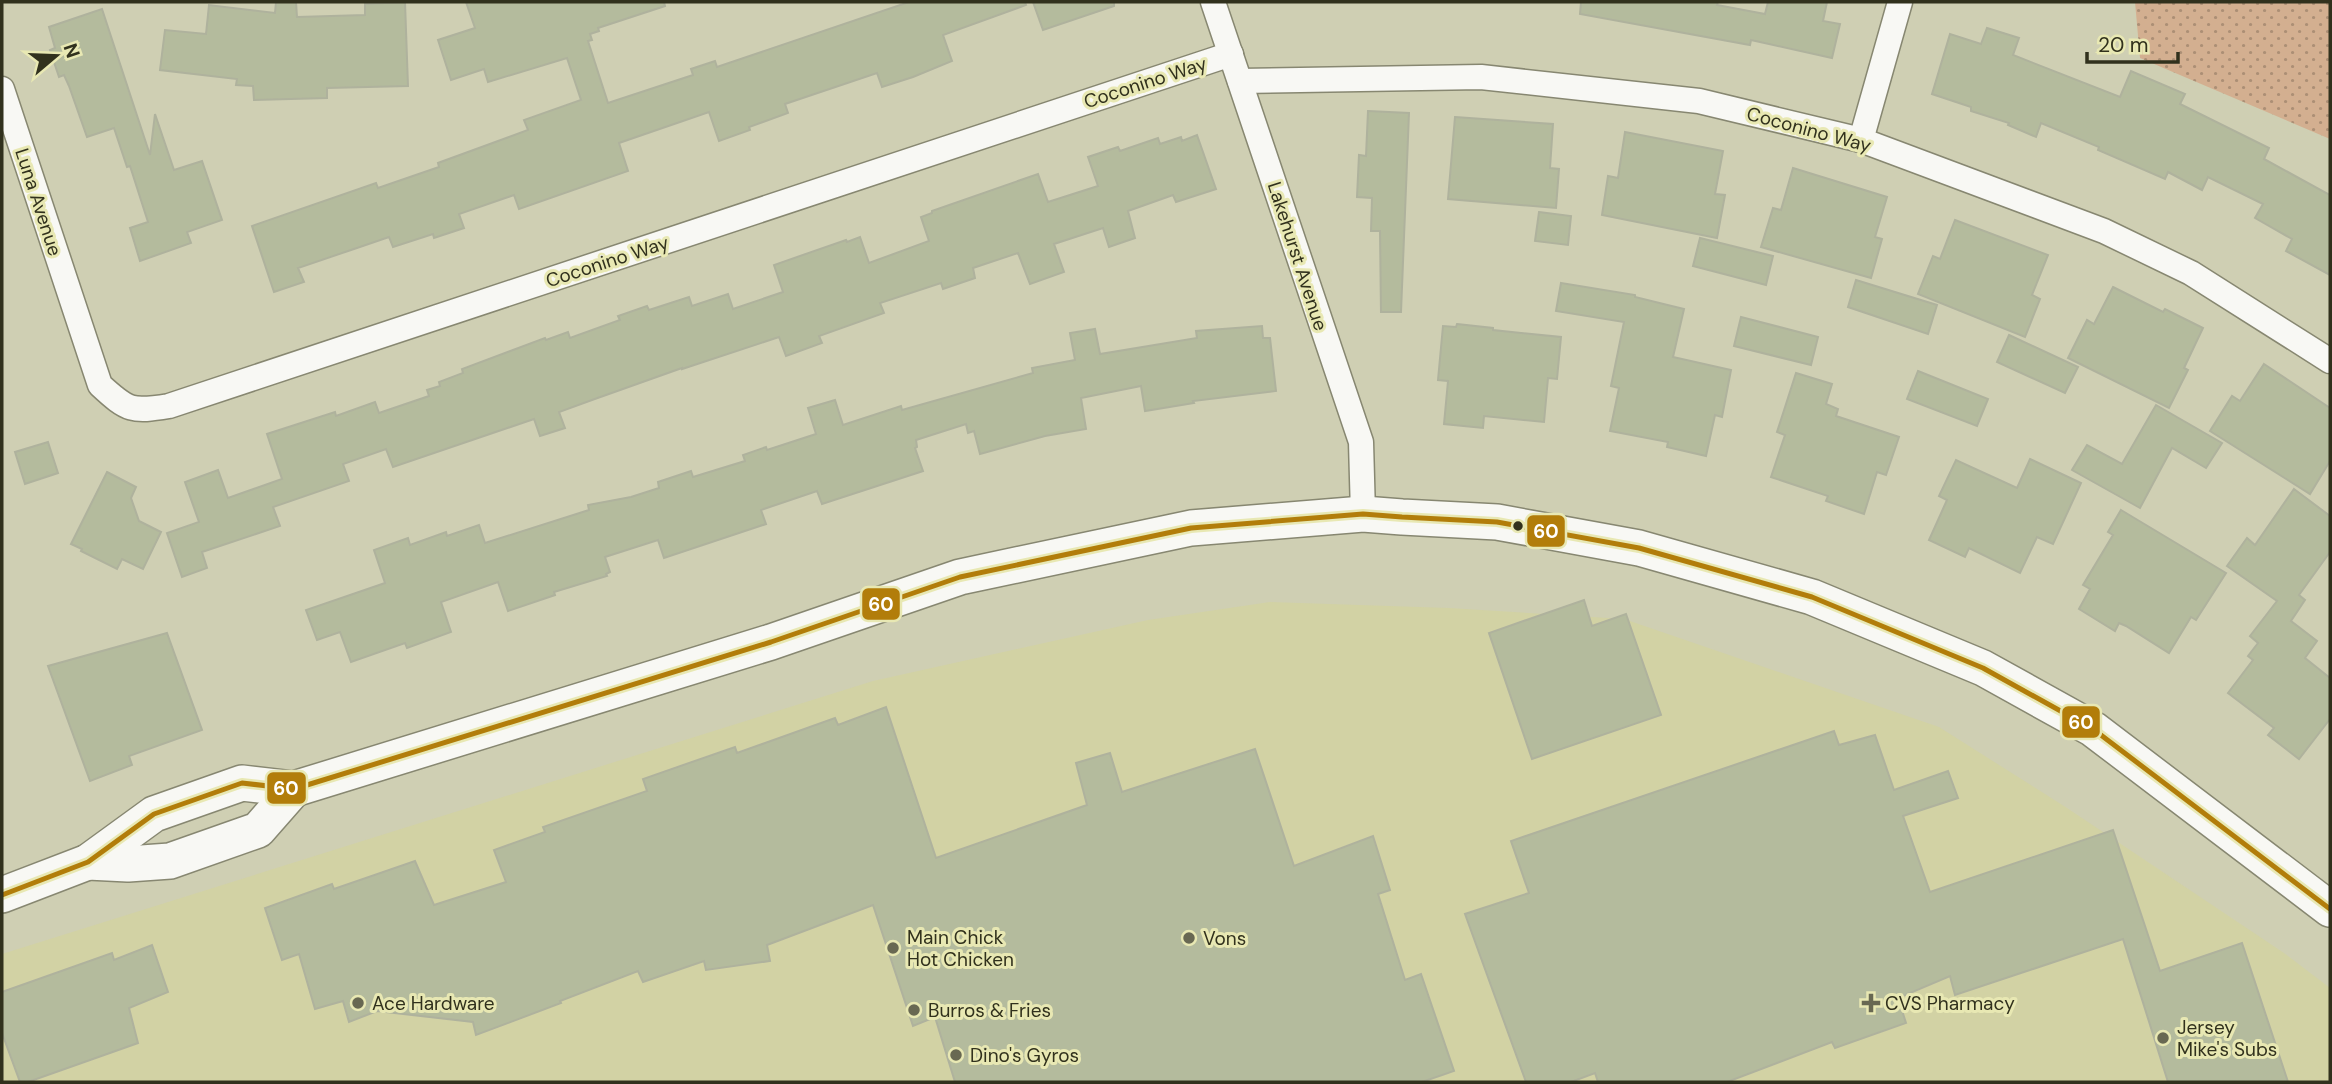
<svg xmlns="http://www.w3.org/2000/svg" width="2332" height="1084" font-family="'DM Sans',sans-serif">
	<style>
		.built { fill: #d2d2a4 }
		.grass { fill: url(#grass-dots) }
		.building { fill: #b4bb9d; stroke: #afb29d; stroke-width: 2 }
		.lines { fill: none; stroke-linecap: round; stroke-linejoin: round }
		.street-casing { stroke: #878771; stroke-width: 27 }
		.secondary-casing { stroke: #878771; stroke-width: 38 }
		.street { stroke: #f8f8f4; stroke-width: 24 }
		.secondary { stroke: #f8f8f4; stroke-width: 35 }
		.bus-1-casing { stroke: #e8e8b3; stroke-width: 10 }
		.bus-1 { stroke: #b27d0a; stroke-width: 5 }
		.bus-dot { fill: #31311d; stroke: #e8e8b3; stroke-width: 2.5 }
		.poi-dot { fill: #686852; stroke: #e8e8b3; stroke-width: 2.5 }
		.labels { text-anchor: middle; stroke-width: 6; stroke-linejoin: round; paint-order: stroke }
		.street-label { font-size: 19px; fill: #31311d; stroke: #e8e8b3 }
		.poi-label { font-size: 19px; fill: #31311d; stroke: #e8e8b3; text-anchor: start }
		.line-badge { stroke: #e8e8b3; stroke-width: 2.5 }
		.badge-label { font-size: 19px; text-anchor: middle; font-weight: bold; fill: #fff }
	</style>
	<defs>
		<pattern id="grass-dots" width="8" height="8" patternUnits="userSpaceOnUse" patternTransform="scale(1.75)"><rect width="8" height="8" fill="#d3af90"/><path d="M2 2h.1M6 6h.1" fill="none" stroke="#ac8f75" stroke-width="1.8" stroke-linecap="round"/></pattern>
	</defs>
	<rect width="100%" height="100%" fill="#cfcfb3"/>
	<path class="built" d="M 1270,602 L 1449,608 L 1624,619 L 1939,727 L 2067,808 L 2284,953 L 2330,988 L 2330,1082 L 2,1082 L 2,954 L 873,681 L 1148,620 Z"/>
	<path class="grass" d="M 2135,2 L 2330,2 L 2330,139 L 2140,58 Z"/>
	<g class="building">
		<path d="M 276,2 L 296,2 L 297,17 L 365,15 L 365,4 L 405,2 L 408,86 L 327,88 L 327,98 L 254,100 L 253,86 L 236,85 L 237,79 L 160,70 L 165,30 L 206,34 L 209,5 L 275,13 Z"/>
		<path d="M 466,2 L 664,2 L 665,6 L 598,28 L 599,31 L 590,34 L 592,40 L 588,41 L 608,103 L 693,75 L 691,69 L 715,61 L 717,67 L 909,2 L 1025,2 L 1026,5 L 943,35 L 952,61 L 913,77 L 882,87 L 877,73 L 785,104 L 788,113 L 749,127 L 750,130 L 719,141 L 709,112 L 619,143 L 628,171 L 519,209 L 514,195 L 459,214 L 464,228 L 434,238 L 433,234 L 393,247 L 389,237 L 354,249 L 298,268 L 304,282 L 274,292 L 252,226 L 376,183 L 378,188 L 439,167 L 438,163 L 528,130 L 524,120 L 581,100 L 567,58 L 488,82 L 484,69 L 451,80 L 438,40 L 475,28 Z"/>
		<path d="M 1033,2 L 1114,2 L 1114,6 L 1043,30 Z"/>
		<path d="M 1581,2 L 1718,2 L 1717,5 L 1765,14 L 1768,2 L 1827,2 L 1823,21 L 1840,24 L 1832,58 L 1751,40 L 1750,45 L 1580,14 Z"/>
		<path d="M 102,9 L 150,155 L 155,114 L 174,170 L 202,161 L 222,220 L 187,232 L 191,243 L 140,261 L 130,228 L 148,222 L 130,166 L 127,167 L 114,128 L 87,137 L 69,86 L 64,75 L 59,77 L 50,50 L 55,48 L 49,27 Z"/>
		<path d="M 1987,28 L 2019,38 L 2013,55 L 2120,97 L 2131,71 L 2185,94 L 2180,104 L 2269,148 L 2264,159 L 2330,195 L 2330,275 L 2286,251 L 2292,239 L 2255,218 L 2263,204 L 2208,177 L 2202,190 L 2168,172 L 2165,179 L 2098,150 L 2099,147 L 2041,123 L 2036,137 L 2008,125 L 2009,123 L 1971,111 L 1971,107 L 1932,94 L 1950,34 L 1981,44 Z"/>
		<path d="M 1368,111 L 1409,113 L 1401,312 L 1381,312 L 1380,231 L 1371,231 L 1372,198 L 1357,197 L 1359,155 L 1366,156 Z"/>
		<path d="M 1455,117 L 1553,124 L 1550,168 L 1559,169 L 1556,208 L 1448,199 Z"/>
		<path d="M 1625,132 L 1723,151 L 1715,194 L 1725,195 L 1717,238 L 1602,215 L 1608,176 L 1618,178 Z"/>
		<path d="M 1197,135 L 1216,189 L 1176,202 L 1173,195 L 1128,211 L 1135,238 L 1109,247 L 1103,228 L 1054,244 L 1064,272 L 1030,284 L 1018,253 L 973,268 L 975,278 L 943,289 L 941,283 L 880,303 L 884,313 L 819,336 L 822,343 L 786,356 L 779,337 L 682,369 L 682,368 L 592,400 L 559,412 L 565,428 L 540,436 L 534,419 L 393,467 L 386,449 L 343,464 L 349,481 L 273,507 L 280,526 L 202,552 L 207,568 L 182,577 L 167,533 L 199,522 L 185,482 L 218,470 L 228,498 L 282,479 L 267,434 L 335,412 L 336,416 L 375,402 L 379,413 L 429,396 L 427,390 L 440,386 L 439,382 L 463,373 L 462,369 L 545,338 L 546,340 L 568,332 L 570,338 L 620,320 L 618,316 L 647,306 L 649,310 L 689,297 L 692,306 L 728,294 L 733,309 L 783,292 L 774,265 L 846,240 L 847,242 L 860,237 L 869,263 L 929,241 L 921,217 L 932,213 L 932,211 L 1038,174 L 1048,202 L 1098,186 L 1088,157 L 1118,147 L 1120,151 L 1158,138 L 1160,144 L 1181,137 L 1182,141 Z"/>
		<path d="M 1793,168 L 1887,197 L 1875,237 L 1882,239 L 1871,278 L 1761,247 L 1773,208 L 1781,210 Z"/>
		<path d="M 1539,212 L 1571,216 L 1568,245 L 1535,241 Z"/>
		<path d="M 1955,220 L 2048,255 L 2032,295 L 2040,299 L 2025,337 L 1918,294 L 1933,256 L 1940,259 Z"/>
		<path d="M 1700,238 L 1773,256 L 1766,285 L 1693,266 Z"/>
		<path d="M 1856,280 L 1937,305 L 1928,334 L 1848,307 Z"/>
		<path d="M 1561,283 L 1635,295 L 1635,297 L 1684,309 L 1673,357 L 1731,370 L 1722,417 L 1715,415 L 1706,456 L 1667,447 L 1668,442 L 1610,431 L 1619,388 L 1611,386 L 1624,322 L 1556,311 Z"/>
		<path d="M 2113,287 L 2163,312 L 2165,309 L 2203,328 L 2184,368 L 2188,370 L 2169,408 L 2068,358 L 2087,320 L 2094,324 Z"/>
		<path d="M 1741,317 L 1818,337 L 1811,365 L 1734,346 Z"/>
		<path d="M 1457,324 L 1493,328 L 1493,330 L 1561,337 L 1557,379 L 1548,378 L 1544,422 L 1484,416 L 1483,428 L 1444,424 L 1448,381 L 1438,380 L 1443,326 L 1456,327 Z"/>
		<path d="M 1262,326 L 1263,338 L 1270,338 L 1276,391 L 1193,401 L 1194,403 L 1145,411 L 1141,386 L 1081,398 L 1086,429 L 1045,436 L 980,454 L 974,431 L 968,433 L 966,424 L 916,440 L 917,447 L 915,448 L 923,471 L 822,504 L 817,491 L 761,510 L 766,524 L 664,558 L 658,540 L 605,557 L 610,572 L 606,574 L 607,576 L 554,592 L 555,595 L 508,611 L 498,582 L 441,602 L 451,632 L 407,648 L 405,643 L 351,662 L 340,632 L 317,640 L 306,610 L 385,583 L 374,550 L 408,538 L 410,545 L 446,532 L 447,536 L 479,525 L 485,543 L 589,510 L 588,505 L 631,497 L 659,488 L 658,482 L 691,471 L 693,477 L 745,461 L 743,455 L 766,447 L 767,450 L 816,434 L 808,408 L 835,400 L 843,425 L 901,406 L 902,410 L 1033,373 L 1032,368 L 1075,360 L 1070,333 L 1095,329 L 1100,354 L 1197,338 L 1196,331 Z"/>
		<path d="M 2009,335 L 2078,367 L 2065,393 L 1997,362 Z"/>
		<path d="M 2264,364 L 2330,408 L 2330,461 L 2310,494 L 2210,431 L 2232,396 L 2240,401 Z"/>
		<path d="M 1918,371 L 1988,399 L 1977,426 L 1907,399 Z"/>
		<path d="M 1796,373 L 1832,384 L 1826,404 L 1838,409 L 1836,416 L 1899,437 L 1886,475 L 1877,472 L 1864,514 L 1826,501 L 1828,496 L 1771,477 L 1785,435 L 1777,432 Z"/>
		<path d="M 2156,405 L 2222,443 L 2206,468 L 2172,448 L 2140,508 L 2072,470 L 2087,445 L 2122,464 Z"/>
		<path d="M 48,442 L 58,473 L 25,484 L 15,452 Z"/>
		<path d="M 2030,459 L 2081,483 L 2053,544 L 2037,537 L 2020,573 L 1969,548 L 1965,557 L 1929,540 L 1947,500 L 1939,496 L 1956,460 L 2017,488 Z"/>
		<path d="M 107,472 L 136,487 L 131,498 L 139,521 L 161,532 L 143,569 L 122,559 L 117,569 L 81,551 L 82,549 L 71,544 Z"/>
		<path d="M 2294,489 L 2330,516 L 2330,552 L 2299,595 L 2305,600 L 2291,621 L 2317,641 L 2305,658 L 2330,678 L 2330,719 L 2299,759 L 2268,735 L 2274,728 L 2228,693 L 2253,660 L 2248,656 L 2258,643 L 2250,636 L 2277,601 L 2227,566 L 2247,538 L 2255,545 Z"/>
		<path d="M 2121,510 L 2226,573 L 2196,620 L 2191,617 L 2169,653 L 2126,626 L 2119,623 L 2115,631 L 2079,609 L 2090,589 L 2083,585 L 2113,535 L 2108,532 Z"/>
		<path d="M 1584,600 L 1592,626 L 1626,614 L 1661,715 L 1532,759 L 1489,633 Z"/>
		<path d="M 167,633 L 202,730 L 129,756 L 132,765 L 90,781 L 48,666 Z"/>
		<path d="M 886,707 L 936,858 L 1087,805 L 1076,763 L 1110,753 L 1122,792 L 1255,749 L 1294,866 L 1373,836 L 1390,890 L 1378,894 L 1405,980 L 1421,974 L 1454,1071 L 1422,1082 L 955,1082 L 935,1017 L 913,1026 L 873,905 L 767,945 L 770,961 L 706,970 L 704,961 L 643,982 L 638,971 L 560,1001 L 561,1003 L 476,1035 L 473,1022 L 377,1011 L 349,1022 L 343,1001 L 315,1009 L 299,954 L 282,960 L 265,908 L 332,884 L 334,889 L 415,861 L 434,905 L 506,882 L 494,850 L 545,832 L 543,827 L 647,791 L 643,779 L 735,747 L 737,753 L 835,718 L 838,725 Z"/>
		<path d="M 1834,731 L 1839,745 L 1875,735 L 1894,790 L 1948,771 L 1958,798 L 1903,816 L 1930,892 L 2113,830 L 2160,971 L 2242,943 L 2288,1082 L 2168,1082 L 2123,939 L 1955,995 L 1950,976 L 1898,998 L 1906,1023 L 1835,1048 L 1832,1042 L 1727,1082 L 1598,1082 L 1595,1073 L 1571,1082 L 1526,1082 L 1465,914 L 1529,893 L 1511,841 Z"/>
		<path d="M 152,945 L 168,992 L 129,1008 L 138,1043 L 28,1082 L 20,1082 L 2,1033 L 2,992 L 112,953 L 114,960 Z"/>
	</g>
	<g class="lines">
		<defs>
			<g id="street">
				<path d="M 1213,2 L 1361,442 L 1363,514"/>
				<path d="M 1240,81 L 1481,77 L 1699,101 L 1861,140 L 2104,231 L 2191,273 L 2330,361"/>
				<path d="M 2,89 L 100,385 C 128,411 132,412 169,406 L 1231,54"/>
				<path d="M 1861,140 L 1900,2"/>
			</g>
			<g id="secondary">
				<path d="M 88,862 L 128,864 L 170,861 L 258,830 L 294,789"/>
				<path d="M 2,895 L 88,862 L 154,814 L 242,783 L 294,789 L 771,642 L 960,577 L 1191,528 L 1363,514 L 1402,517 L 1497,522 L 1639,548 L 1812,597 L 1983,668 L 2093,729 L 2330,909"/>
			</g>
		</defs>
		<use href="#street" class="street-casing"/>
		<use href="#secondary" class="secondary-casing"/>
		<use href="#street" class="street"/>
		<use href="#secondary" class="secondary"/>
		<defs>
			<path id="bus-1" d="M 2,895 L 88,862 L 154,814 L 242,783 L 294,789 L 771,642 L 960,577 L 1191,528 L 1363,514 L 1402,517 L 1497,522 L 1639,548 L 1812,597 L 1983,668 L 2093,729 L 2330,909"/>
		</defs>
		<use href="#bus-1" class="bus-1-casing"/>
		<use href="#bus-1" class="bus-1"/>
	</g>
	<circle class="bus-dot" cx="1518" cy="526" r="6"/>
	<g class="poi-dot">
		<circle cx="1189" cy="938" r="7"/>
		<circle cx="893" cy="948" r="7"/>
		<circle cx="358" cy="1003" r="7"/>
		<path d="M1867.5 992.5h7v7h7v7h-7v7h-7v-7h-7v-7h7z"/>
		<circle cx="914" cy="1010" r="7"/>
		<circle cx="2163" cy="1038" r="7"/>
		<circle cx="956" cy="1055" r="7"/>
	</g>
	<g class="labels">
		<g class="street-label">
			<text transform="translate(1145 82) rotate(-18)" y="7">Coconino Way</text>
			<text transform="translate(1809 129) rotate(15)" y="7">Coconino Way</text>
			<text transform="translate(39 202) rotate(72)" y="7">Luna Avenue</text>
			<text transform="translate(1298 256) rotate(72)" y="7">Lakehurst Avenue</text>
			<text transform="translate(607 261) rotate(-18)" y="7">Coconino Way</text>
		</g>
		<g class="poi-label">
			<text x="907" y="944">Main Chick<tspan x="907" dy="22">Hot Chicken</tspan></text>
			<text x="1203" y="945">Vons</text>
			<text x="372" y="1010">Ace Hardware</text>
			<text x="1885" y="1010">CVS Pharmacy</text>
			<text x="928" y="1017">Burros &amp; Fries</text>
			<text x="2177" y="1034">Jersey<tspan x="2177" dy="22">Mike's Subs</tspan></text>
			<text x="970" y="1062">Dino's Gyros</text>
		</g>
	</g>
	<g class="line-badge">
		<rect x="1526" y="514" width="40" height="34" rx="7" fill="#b27d0a"/>
		<rect x="861" y="587" width="40" height="34" rx="7" fill="#b27d0a"/>
		<rect x="2061" y="705" width="40" height="34" rx="7" fill="#b27d0a"/>
		<rect x="266" y="771" width="41" height="34" rx="7" fill="#b27d0a"/>
	</g>
	<g class="badge-label">
		<text x="1546" y="538">60</text>
		<text x="881" y="611">60</text>
		<text x="2081" y="729">60</text>
		<text x="286" y="795">60</text>
	</g>
	<rect width="2332" height="1084" fill="none" stroke="#31311d" stroke-width="7"/>
	<g transform="translate(56 56) rotate(71)" stroke="#e8e8b3" stroke-width="5" paint-order="stroke">
	<path d="M0-5L12 26L0 18L-12 26Z" fill="#31311d"/>
	<text y="-10" font-size="19" font-weight="bold" text-anchor="middle" fill="#31311d">N</text>
	</g>
	<path d="M2087 52v10h91v-10" fill="none" stroke="#31311d" stroke-width="3.5"/>
	<text x="2098" y="52" font-size="21" fill="#31311d" stroke="#e8e8b3" stroke-width="5" paint-order="stroke">20 m</text>
</svg>
